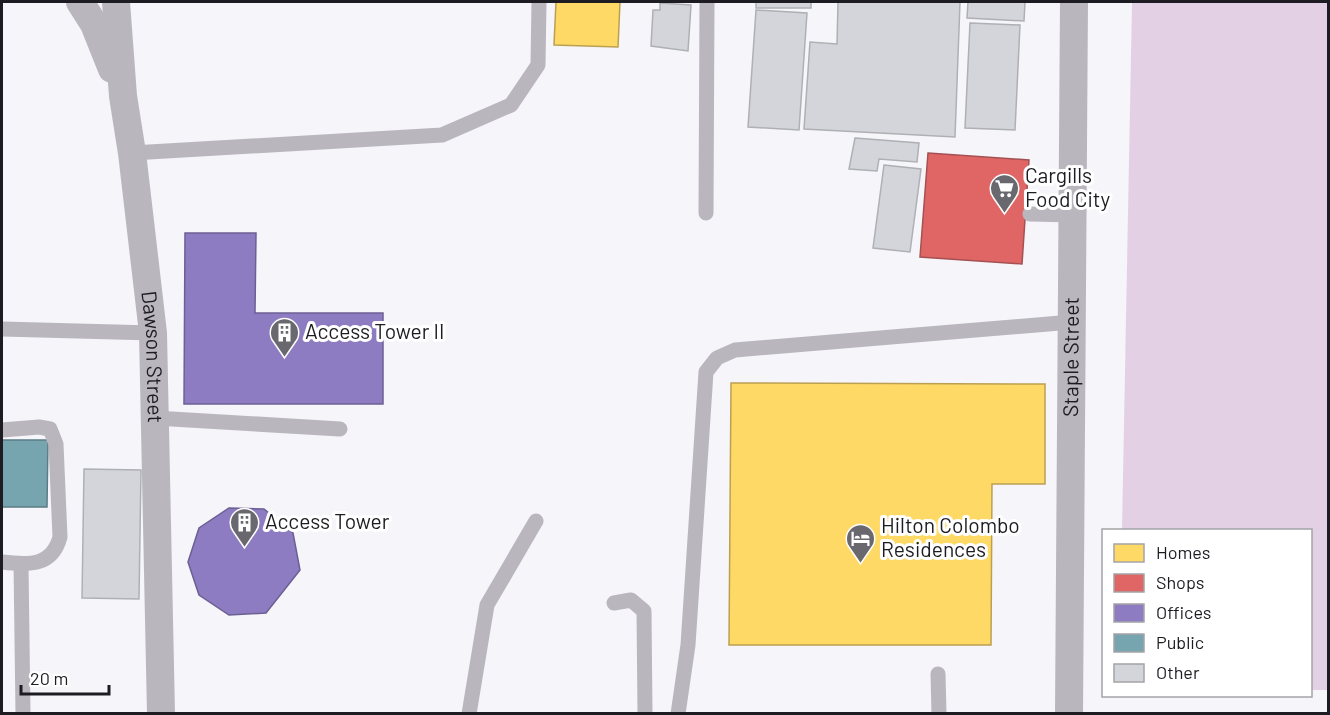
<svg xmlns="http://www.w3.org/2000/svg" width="1330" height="715" font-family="Barlow,sans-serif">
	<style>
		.green { fill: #e4d0e5 }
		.homes { fill: #ffd966; stroke: #bba052; stroke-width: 1.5 }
		.shops { fill: #e06666; stroke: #a55052; stroke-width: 1.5 }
		.offices { fill: #8e7cc3; stroke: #6c5f93; stroke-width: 1.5 }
		.public { fill: #76a5af; stroke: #5b7c85; stroke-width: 1.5 }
		.building { fill: #d3d5da; stroke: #afb0b4; stroke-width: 1.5 }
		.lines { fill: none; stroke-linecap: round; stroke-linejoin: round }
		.service { stroke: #bab6be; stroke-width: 15 }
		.minor { stroke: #bab6be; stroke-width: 28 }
		.labels { text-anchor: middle; stroke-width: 6; stroke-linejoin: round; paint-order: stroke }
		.poi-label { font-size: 21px; fill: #1c1c22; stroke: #fff; text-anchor: start }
		.street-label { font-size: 21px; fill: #1c1c22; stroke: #fff }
	</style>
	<rect width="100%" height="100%" fill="#f5f5fa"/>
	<path class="green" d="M 1132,2 L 1328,2 L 1328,690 L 1311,690 L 1310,530 L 1122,530 Z"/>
	<g class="homes">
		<path d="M 556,2 L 620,2 L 618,47 L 554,45 Z"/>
		<path d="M 731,383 L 1045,384 L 1045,484 L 992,484 L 991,645 L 729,645 Z"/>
	</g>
	<path class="shops" d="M 928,153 L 1029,160 L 1022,264 L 920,257 Z"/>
	<g class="offices">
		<path d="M 185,233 L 256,233 L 255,313 L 383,313 L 383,404 L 184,404 Z"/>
		<path d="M 229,508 L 264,509 L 293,533 L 300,570 L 266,613 L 229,615 L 199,595 L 188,562 L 199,528 Z"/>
	</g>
	<path class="public" d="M 2,440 L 48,440 L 47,507 L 2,507 Z"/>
	<g class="building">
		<rect x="756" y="2" width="55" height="6"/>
		<path d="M 838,2 L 960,2 L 955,137 L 804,129 L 810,42 L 837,44 Z"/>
		<path d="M 968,2 L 1025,2 L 1024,21 L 967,18 Z"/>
		<path d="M 660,3 L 691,5 L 688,51 L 651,46 L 653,10 L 660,10 Z"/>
		<path d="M 756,10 L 807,13 L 799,130 L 748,127 Z"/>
		<path d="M 970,23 L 1020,25 L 1015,130 L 965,128 Z"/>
		<path d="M 855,138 L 919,143 L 917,162 L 879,159 L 877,171 L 849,169 Z"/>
		<path d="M 884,165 L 921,169 L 910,252 L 873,248 Z"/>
		<path d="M 84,469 L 141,470 L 139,599 L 82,598 Z"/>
	</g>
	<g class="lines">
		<g class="service">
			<path d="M 132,153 L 442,135 L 511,105 L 538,65 L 539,2"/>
			<path d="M 706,213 L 707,2"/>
			<path d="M 1030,214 L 1073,215"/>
			<path d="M 2,329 L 153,333"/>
			<path d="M 155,418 L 340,429"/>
			<path d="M 2,430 L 39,427 L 50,429 L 56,444 L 60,537 C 52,567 28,565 2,562"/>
			<path d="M 21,564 L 23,714"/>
			<path d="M 614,603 L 631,600 L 644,611 L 645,714"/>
			<path d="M 938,674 L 939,714"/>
			<path d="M 469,714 L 487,605 L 536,521"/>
			<path d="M 678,714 L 688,645 L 706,372 L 717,358 L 735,350 L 1072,322"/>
		</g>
		<g class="minor">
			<path d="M 80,2 L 94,24 L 112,69"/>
			<path id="s1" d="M 116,2 L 123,96 L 132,153 L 153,333 L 161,714"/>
			<path id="s2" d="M 1069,714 L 1074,2"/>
		</g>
	</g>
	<defs>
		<symbol id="supermarket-pin" viewBox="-11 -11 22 30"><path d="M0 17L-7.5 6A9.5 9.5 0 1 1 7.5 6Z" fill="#68686e" stroke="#fff"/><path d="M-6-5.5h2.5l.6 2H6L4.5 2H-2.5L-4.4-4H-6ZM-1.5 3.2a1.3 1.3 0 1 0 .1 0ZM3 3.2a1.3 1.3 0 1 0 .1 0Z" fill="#fff"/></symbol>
		<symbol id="building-pin" viewBox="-11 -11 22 30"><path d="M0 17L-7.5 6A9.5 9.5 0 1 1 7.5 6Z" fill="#68686e" stroke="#fff"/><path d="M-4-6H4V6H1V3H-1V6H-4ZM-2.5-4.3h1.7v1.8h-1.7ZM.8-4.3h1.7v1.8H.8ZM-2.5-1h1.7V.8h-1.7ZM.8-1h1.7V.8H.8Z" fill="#fff"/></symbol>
		<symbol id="hotel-pin" viewBox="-11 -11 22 30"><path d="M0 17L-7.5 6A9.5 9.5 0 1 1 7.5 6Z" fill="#68686e" stroke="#fff"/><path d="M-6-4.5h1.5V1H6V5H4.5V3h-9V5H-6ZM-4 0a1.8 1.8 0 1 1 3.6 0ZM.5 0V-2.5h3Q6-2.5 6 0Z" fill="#fff"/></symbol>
	</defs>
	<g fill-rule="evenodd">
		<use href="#supermarket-pin" x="988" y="172" width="33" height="45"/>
		<use href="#building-pin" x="268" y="316" width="33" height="45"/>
		<use href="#building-pin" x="228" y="506" width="33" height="45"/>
		<use href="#hotel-pin" x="844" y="522" width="33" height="45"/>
	</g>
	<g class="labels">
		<g class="poi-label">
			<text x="1025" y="183">Cargills<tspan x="1025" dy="24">Food City</tspan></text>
			<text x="305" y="339">Access Tower II</text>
			<text x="265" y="529">Access Tower</text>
			<text x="881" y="533">Hilton Colombo<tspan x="881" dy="24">Residences</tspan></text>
		</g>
		<g class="street-label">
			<text dy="7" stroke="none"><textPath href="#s1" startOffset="357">Dawson Street</textPath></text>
			<text dy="7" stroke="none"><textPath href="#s2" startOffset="357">Staple Street</textPath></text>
		</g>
	</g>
	<rect width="1330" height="715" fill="none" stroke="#1c1c22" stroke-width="6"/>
	<rect x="1102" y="529" width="210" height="168" fill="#ffffff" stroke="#a4a4a7" stroke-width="1.5"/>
	<rect x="1114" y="544" width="30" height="18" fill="#ffd966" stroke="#a4a4a7" stroke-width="1.5"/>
	<text x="1156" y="559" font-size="18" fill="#1c1c22">Homes</text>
	<rect x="1114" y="574" width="30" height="18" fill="#e06666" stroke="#a4a4a7" stroke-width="1.5"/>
	<text x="1156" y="589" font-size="18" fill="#1c1c22">Shops</text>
	<rect x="1114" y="604" width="30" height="18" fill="#8e7cc3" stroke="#a4a4a7" stroke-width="1.5"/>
	<text x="1156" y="619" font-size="18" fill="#1c1c22">Offices</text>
	<rect x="1114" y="634" width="30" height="18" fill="#76a5af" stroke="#a4a4a7" stroke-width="1.5"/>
	<text x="1156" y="649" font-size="18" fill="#1c1c22">Public</text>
	<rect x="1114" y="664" width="30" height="18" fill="#d3d5da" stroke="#a4a4a7" stroke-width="1.5"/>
	<text x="1156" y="679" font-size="18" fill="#1c1c22">Other</text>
	<path d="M21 685v9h88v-9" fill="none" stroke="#1c1c22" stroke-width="3"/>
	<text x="30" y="685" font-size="18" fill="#1c1c22" stroke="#ffffff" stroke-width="4.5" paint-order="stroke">20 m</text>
</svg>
